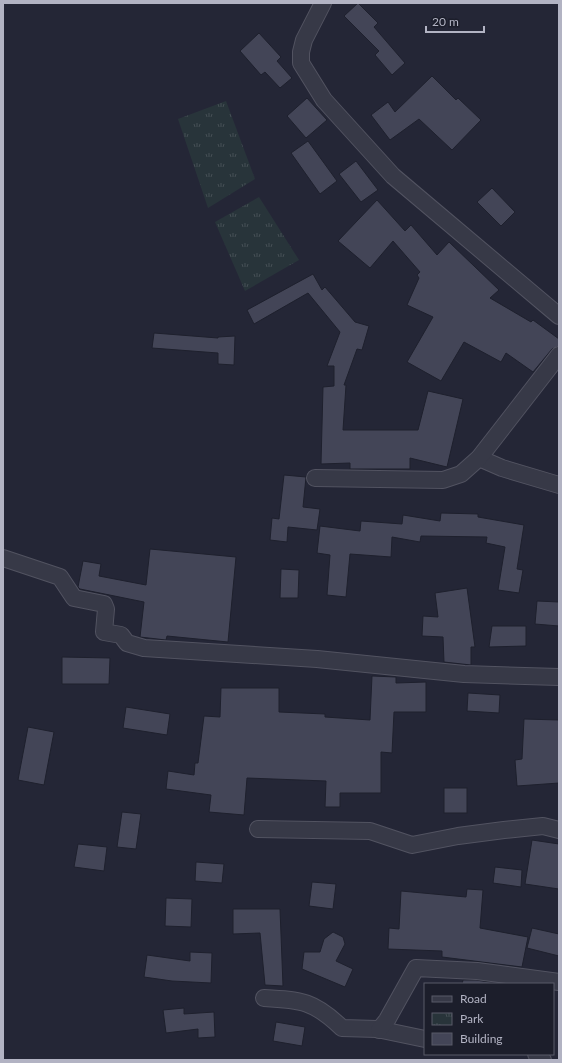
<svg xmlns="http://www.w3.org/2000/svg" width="562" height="1063" font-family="Lato,sans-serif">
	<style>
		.park { fill: url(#park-tufts) }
		.building { fill: #434557; stroke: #1e202d }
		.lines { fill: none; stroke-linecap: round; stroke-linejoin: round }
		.street-casing { stroke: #525361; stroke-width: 18 }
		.street { stroke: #373947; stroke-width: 16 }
	</style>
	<defs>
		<pattern id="park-tufts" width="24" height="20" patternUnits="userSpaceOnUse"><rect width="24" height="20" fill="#28343a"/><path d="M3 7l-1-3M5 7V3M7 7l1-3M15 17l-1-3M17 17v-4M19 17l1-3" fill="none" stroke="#454f55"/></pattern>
	</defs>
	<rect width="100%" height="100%" fill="#242636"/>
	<g class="park">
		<path d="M 226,101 L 255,179 L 208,208 L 178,119 Z"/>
		<path d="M 259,197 L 299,260 L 245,291 L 215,222 Z"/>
	</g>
	<g class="building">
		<path d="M 358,3 L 378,23 L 374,27 L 405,63 L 392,75 L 375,55 L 379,51 L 344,16 Z"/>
		<path d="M 259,33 L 281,57 L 277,61 L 292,78 L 280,88 L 265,72 L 261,75 L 240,51 Z"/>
		<path d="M 432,76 L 456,100 L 458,98 L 481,120 L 452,150 L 419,119 L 390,140 L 371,115 L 388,102 L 395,112 Z"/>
		<path d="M 307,98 L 327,120 L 306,138 L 287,116 Z"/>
		<path d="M 308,141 L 337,181 L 320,194 L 291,153 Z"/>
		<path d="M 356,161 L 378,190 L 361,202 L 339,174 Z"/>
		<path d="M 492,188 L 515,212 L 501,226 L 477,202 Z"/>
		<path d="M 377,200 L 405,231 L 411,225 L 437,255 L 449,242 L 499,290 L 490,298 L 531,322 L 533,320 L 559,339 L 559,346 L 552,349 L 533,372 L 506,353 L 501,362 L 464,342 L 441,381 L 407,362 L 433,317 L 407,305 L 419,278 L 417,275 L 420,272 L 393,241 L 370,268 L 338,241 Z"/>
		<path d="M 313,274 L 322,290 L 325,287 L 355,322 L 369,326 L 362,350 L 357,349 L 344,385 L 346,385 L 343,430 L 418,430 L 428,391 L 463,399 L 447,467 L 410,458 L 410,469 L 350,469 L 350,463 L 321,464 L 323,387 L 334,386 L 334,366 L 327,366 L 340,332 L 308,293 L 254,324 L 247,310 Z"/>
		<path d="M 154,333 L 218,338 L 218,337 L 235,336 L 234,365 L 218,364 L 218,353 L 152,348 Z"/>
		<path d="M 284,475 L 306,477 L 303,507 L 320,509 L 317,530 L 288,527 L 287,542 L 270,540 L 272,518 L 279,519 Z"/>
		<path d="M 441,513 L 478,514 L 478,517 L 524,525 L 517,569 L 523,570 L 519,593 L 498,590 L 505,547 L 486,543 L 487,537 L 421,536 L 420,542 L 392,537 L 391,557 L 350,554 L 346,597 L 327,595 L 330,555 L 317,553 L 320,526 L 360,531 L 361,521 L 402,524 L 403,515 L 440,521 Z"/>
		<path d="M 150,549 L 236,557 L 228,642 L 167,636 L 166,640 L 140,637 L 144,602 L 80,589 L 78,587 L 83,561 L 101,564 L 99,576 L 146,585 Z"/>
		<path d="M 281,569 L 299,570 L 298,598 L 280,598 Z"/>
		<path d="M 467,588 L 475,647 L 471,647 L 471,665 L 444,662 L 443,637 L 422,636 L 423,616 L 438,617 L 435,593 Z"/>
		<path d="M 537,601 L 559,602 L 559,626 L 535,624 Z"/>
		<path d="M 492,626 L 526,626 L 526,646 L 489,647 Z"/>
		<path d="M 62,657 L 110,658 L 109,684 L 62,684 Z"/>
		<path d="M 372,676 L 396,677 L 396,683 L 426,682 L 426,712 L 394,712 L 392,753 L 381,752 L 381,793 L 340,793 L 340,807 L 325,807 L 326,781 L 247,778 L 244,815 L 209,812 L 211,795 L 166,789 L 168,771 L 194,775 L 195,763 L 198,763 L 204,716 L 220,717 L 221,688 L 279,688 L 279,712 L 325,714 L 325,717 L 370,720 Z"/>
		<path d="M 468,693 L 500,695 L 499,713 L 467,711 Z"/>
		<path d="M 126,707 L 170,714 L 167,735 L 123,728 Z"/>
		<path d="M 524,719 L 559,720 L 559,783 L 517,786 L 515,760 L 522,759 Z"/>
		<path d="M 28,727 L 54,732 L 44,785 L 18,780 Z"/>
		<rect x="444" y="788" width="23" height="25"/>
		<path d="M 122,812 L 141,814 L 136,849 L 117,847 Z"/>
		<path d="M 532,840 L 559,844 L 559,889 L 525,884 Z"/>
		<path d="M 78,844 L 107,847 L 104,871 L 74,867 Z"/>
		<path d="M 196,862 L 224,864 L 222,883 L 195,881 Z"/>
		<path d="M 495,867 L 522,870 L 521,887 L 493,883 Z"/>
		<path d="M 312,882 L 336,884 L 333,909 L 309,906 Z"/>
		<path d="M 467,889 L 483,890 L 480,928 L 528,937 L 522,967 L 442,957 L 442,951 L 388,949 L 389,928 L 399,929 L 401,891 L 466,897 Z"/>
		<path d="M 166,898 L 192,899 L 191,927 L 165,926 Z"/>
		<path d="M 233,909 L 280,909 L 283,986 L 265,985 L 260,933 L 233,934 Z"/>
		<path d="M 532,928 L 559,934 L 559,956 L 527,948 Z"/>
		<path d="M 333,932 L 343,937 L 345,944 L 336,961 L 353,969 L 345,987 L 302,969 L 304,952 L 320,952 L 324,939 Z"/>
		<path d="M 190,952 L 212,953 L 211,983 L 172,981 L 144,977 L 147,955 L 190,961 Z"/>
		<path d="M 463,980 L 476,980 L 502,984 L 462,984 Z"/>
		<path d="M 184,1008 L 184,1014 L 214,1012 L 215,1037 L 198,1038 L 198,1029 L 166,1033 L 163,1010 Z"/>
		<path d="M 276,1022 L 305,1027 L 302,1046 L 273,1041 Z"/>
	</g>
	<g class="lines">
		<defs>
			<g id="street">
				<path d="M 323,3 L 304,40 L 301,52 L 301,63 L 324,100 L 393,176 L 559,316"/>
				<path d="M 479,458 L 502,468 L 559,485"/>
				<path d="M 315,478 L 443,480 L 461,474 L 479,458 L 559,355"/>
				<path d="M 3,558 L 60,577 L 74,598 L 104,604 L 106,609 L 104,632 L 121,635 L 127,643 L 144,648 L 317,659 L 464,674 L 559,677"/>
				<path d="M 258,829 L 370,831 L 412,845 L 458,836 L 504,830 L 543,826 L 559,830"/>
				<path d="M 264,998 C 302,1000 314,1001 342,1028 L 377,1029 L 425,1039"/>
				<path d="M 379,1030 L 387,1020 L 416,968 L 477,971 L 559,982"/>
				<path d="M 536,1054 L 543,1060"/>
			</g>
		</defs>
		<use href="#street" class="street-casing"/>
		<use href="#street" class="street"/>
	</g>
	<rect width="562" height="1063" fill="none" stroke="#b2b3c3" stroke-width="8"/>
	<rect x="424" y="983" width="130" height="72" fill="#1c1e2b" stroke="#585a68"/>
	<rect x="432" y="996" width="20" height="6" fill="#373947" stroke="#585a68"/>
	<text x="460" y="1003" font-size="12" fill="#b2b3c3">Road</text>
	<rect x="432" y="1013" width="20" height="12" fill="url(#park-tufts)" stroke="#585a68"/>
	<text x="460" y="1023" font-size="12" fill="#b2b3c3">Park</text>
	<rect x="432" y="1033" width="20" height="12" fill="#434557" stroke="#585a68"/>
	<text x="460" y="1043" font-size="12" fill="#b2b3c3">Building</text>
	<path d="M426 26v6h58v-6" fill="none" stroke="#b2b3c3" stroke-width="2"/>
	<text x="432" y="26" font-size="12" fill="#b2b3c3" stroke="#1c1e2b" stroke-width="3" paint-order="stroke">20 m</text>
</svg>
